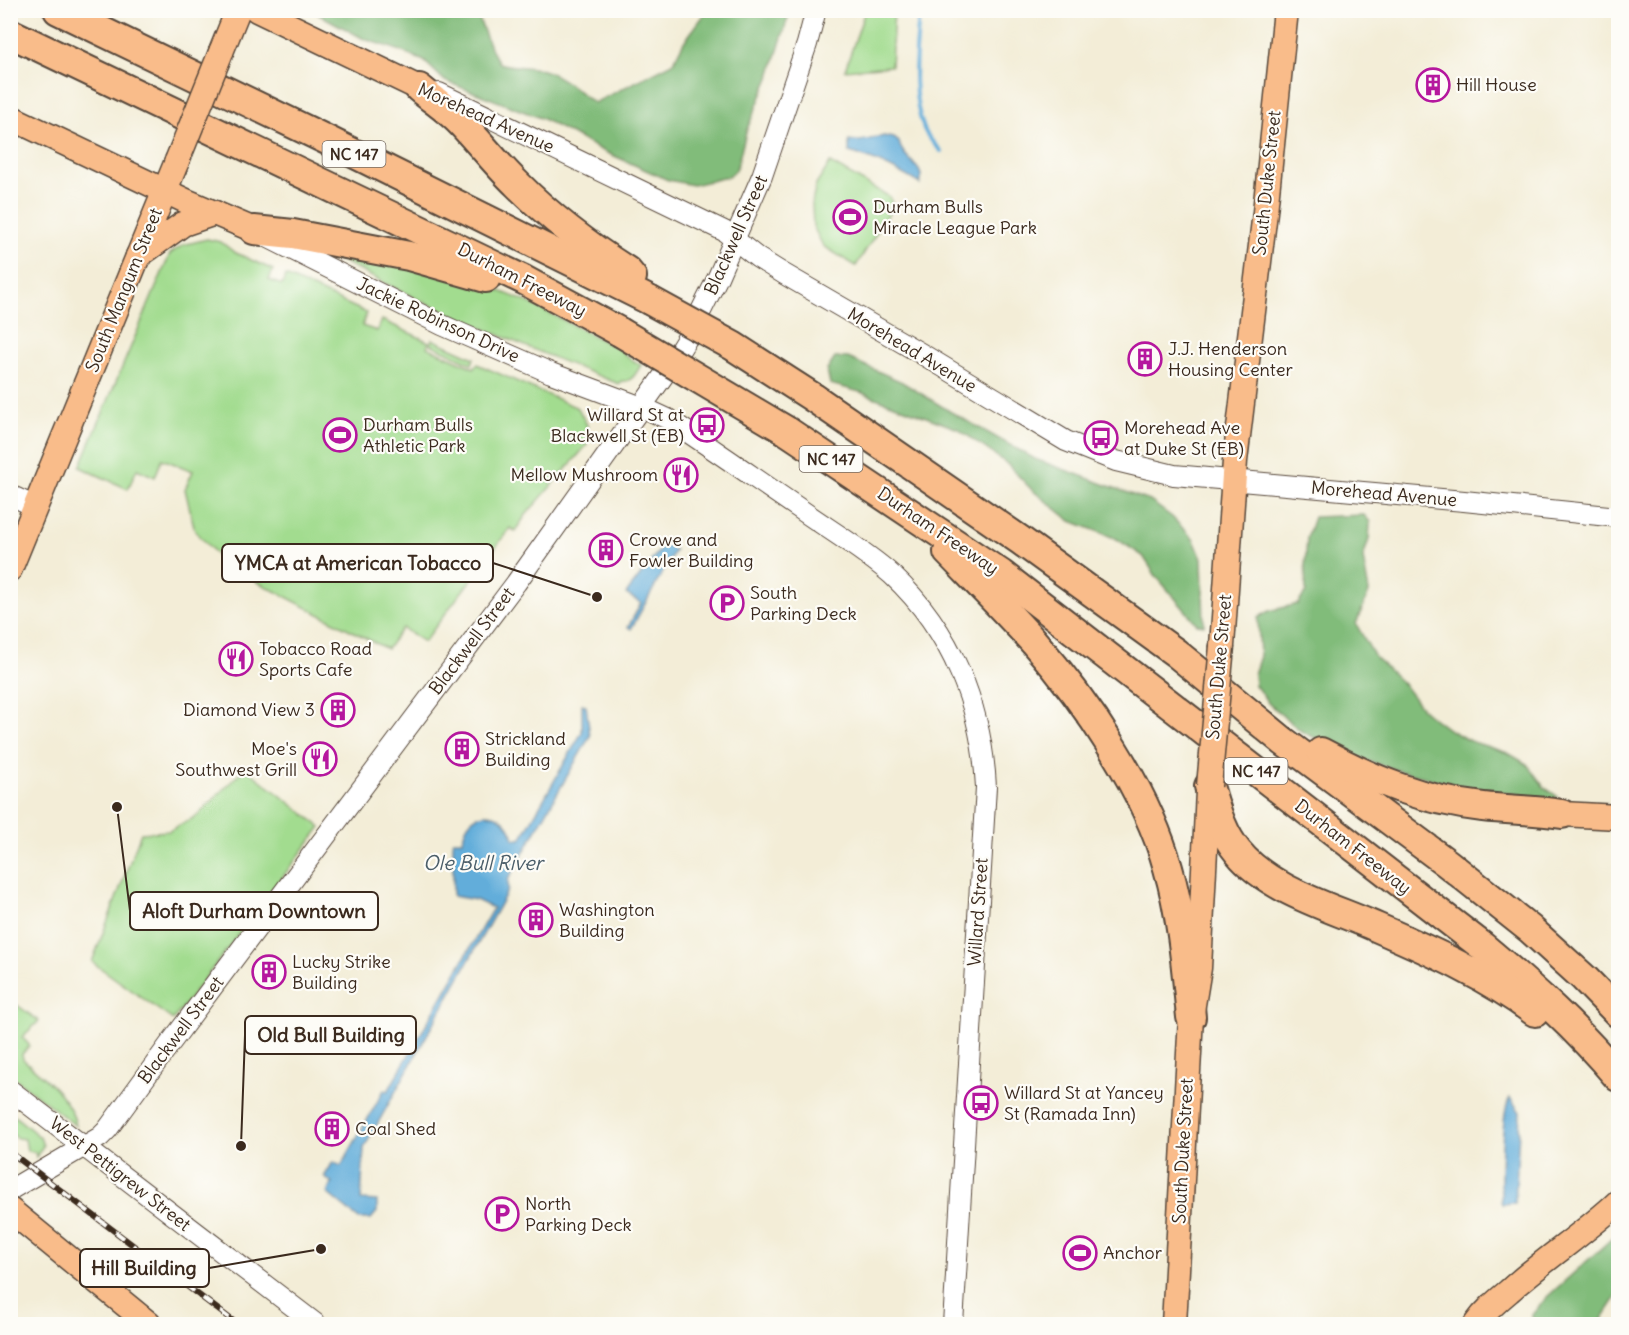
<svg xmlns="http://www.w3.org/2000/svg" width="1629" height="1335" font-family="Delius,sans-serif">
	<style>
		.green { fill: #a2dc8f; stroke: #6e8356; stroke-width: 1.5 }
		.forest { fill: #81bc7a; stroke: #5e734c; stroke-width: 1.5 }
		.water { fill: #62adda; stroke: #4e6c7c; stroke-width: 1.5 }
		.lines { fill: none; stroke-linecap: round; stroke-linejoin: round }
		.stream { stroke: #62adda; stroke-width: 4 }
		.minor-casing { stroke: #57473a; stroke-width: 22 }
		.major-casing { stroke: #57473a; stroke-width: 27 }
		.highway-casing { stroke: #57473a; stroke-width: 32 }
		.minor { stroke: #fff; stroke-width: 20 }
		.major { stroke: #f9bc8a; stroke-width: 24 }
		.highway { stroke: #f9bc8a; stroke-width: 28 }
		.rail-casing { stroke: #3b2a1e; stroke-width: 6 }
		.rail { stroke: #fdfcf7; stroke-width: 4; stroke-dasharray: 11; stroke-linecap: butt }
		.major-bridge-casing { stroke: #57473a; stroke-width: 27; stroke-linecap: butt }
		.highway-bridge-casing { stroke: #57473a; stroke-width: 32; stroke-linecap: butt }
		.major-bridge { stroke: #f9bc8a; stroke-width: 24 }
		.highway-bridge { stroke: #f9bc8a; stroke-width: 28 }
		.labels { text-anchor: middle; stroke-width: 4.5; stroke-linejoin: round; paint-order: stroke }
		.shield { fill: #fdfcf7; stroke: #75695f; stroke-width: 1.5 }
		.shield-label { font-size: 16px; font-weight: bold; fill: #3b2a1e }
		.poi-label { font-size: 18px; fill: #3b2a1e; stroke: #fdfcf7; text-anchor: start }
		.street-label { font-size: 18px; fill: #3b2a1e; stroke: #fdfcf7 }
		.water-label { font-size: 20px; font-style: italic; fill: #4b5e69; stroke: #fdfcf7 }
		.leader { fill: none; stroke: #3b2a1e; stroke-width: 2 }
		.callout-dot { fill: #3b2a1e; stroke: #fdfcf7; stroke-width: 2 }
		.callout { fill: #fdfcf7; stroke: #3b2a1e; stroke-width: 2 }
		.callout-label { font-size: 20px; text-anchor: middle; font-weight: bold; fill: #3b2a1e }
	</style>
	<rect width="100%" height="100%" fill="#fdfcf7"/>
	<filter id="ink" filterUnits="userSpaceOnUse"><feTurbulence type="fractalNoise" baseFrequency=".0167" numOctaves="2"/><feDisplacementMap in="SourceGraphic" scale="12" xChannelSelector="R" yChannelSelector="G"/><feConvolveMatrix kernelMatrix="1 2 1 2 8 2 1 2 1" color-interpolation-filters="sRGB"/></filter>
	<filter id="wash" filterUnits="userSpaceOnUse"><feTurbulence type="fractalNoise" baseFrequency=".008" numOctaves="4" result="noise"/><feDisplacementMap in="SourceGraphic" scale="24" xChannelSelector="R" yChannelSelector="G"/><feGaussianBlur stdDeviation="1.35" result="paint"/><feColorMatrix in="noise" values="0 0 0 0 0 0 0 0 0 0 0 0 0 0 0 0 0 1.4 0 .05"/><feComposite in="paint" operator="in"/></filter>
	<g filter="url(#wash)">
		<rect width="100%" height="100%" fill="#f3edd7"/>
		<g class="green">
			<path d="M 865,11 L 894,11 L 891,66 L 845,70 Z"/>
			<path d="M 830,163 L 890,197 L 893,207 L 856,266 L 823,246 L 813,226 L 812,203 L 816,185 Z"/>
			<path d="M 207,239 L 221,242 L 234,252 L 273,270 L 269,280 L 282,285 L 286,276 L 367,313 L 362,326 L 377,331 L 382,320 L 429,342 L 427,347 L 474,368 L 477,364 L 578,408 L 587,425 L 587,445 L 526,515 L 515,531 L 510,528 L 424,642 L 402,628 L 387,649 L 228,567 L 195,531 L 185,489 L 193,471 L 162,459 L 155,477 L 137,469 L 128,489 L 80,467 L 170,254 L 183,245 Z"/>
			<path d="M 324,251 L 470,279 L 532,304 L 625,352 L 624,355 L 641,365 C 636,373 632,383 621,381 L 619,384 C 519,344 418,304 324,251 Z"/>
			<path d="M 432,339 L 474,358 L 472,364 L 430,344 Z"/>
			<path d="M 245,768 L 321,827 L 173,1020 L 92,962 L 141,833 L 169,831 L 197,816 Z"/>
			<path d="M 10,1000 L 39,1021 L 22,1037 L 30,1046 L 22,1054 L 23,1059 C 43,1078 71,1097 76,1126 L 11,1075 Z"/>
			<path d="M 11,1113 L 40,1137 L 43,1146 L 36,1157 L 35,1152 L 27,1151 L 25,1139 L 17,1138 L 11,1133 Z"/>
		</g>
		<g class="forest">
			<path d="M 313,11 L 476,11 L 490,47 L 499,63 C 515,68 533,66 546,71 C 565,78 578,92 594,103 L 673,63 L 684,42 L 707,11 L 790,11 L 771,73 L 747,129 L 736,170 L 727,177 L 693,185 L 668,180 L 601,150 L 543,119 L 445,81 L 424,61 L 398,50 L 364,39 Z"/>
			<path d="M 835,358 L 848,358 L 902,382 L 951,412 L 1035,459 L 1150,501 L 1172,517 L 1194,540 L 1202,559 L 1204,625 L 1197,624 L 1156,576 L 1143,556 L 1117,539 L 1071,521 L 1032,490 L 1006,463 L 958,429 L 860,392 L 830,384 L 827,370 Z"/>
			<path d="M 1364,515 L 1370,522 L 1369,539 L 1363,558 L 1369,592 L 1356,624 L 1375,657 L 1404,685 L 1424,711 L 1448,729 L 1470,741 L 1508,753 L 1527,764 L 1544,787 L 1558,797 L 1552,800 L 1460,786 L 1400,771 L 1355,757 L 1301,731 L 1269,704 L 1255,685 L 1254,674 L 1260,656 L 1258,618 L 1269,611 L 1298,604 L 1306,592 L 1305,567 L 1307,538 L 1314,517 Z"/>
			<path d="M 1618,1233 L 1618,1295 L 1599,1324 L 1538,1324 L 1531,1316 L 1547,1297 Z"/>
		</g>
		<g class="water">
			<path d="M 884,136 L 894,138 L 899,142 C 902,160 927,166 920,184 C 897,170 875,159 849,152 L 849,141 C 861,143 871,138 884,136 Z"/>
			<path d="M 664,544 L 675,550 L 631,629 L 628,627 L 641,603 L 626,594 Z"/>
			<path d="M 582,704 L 586,705 L 590,736 L 508,880 L 508,890 L 364,1148 L 361,1200 L 377,1201 L 377,1212 L 371,1219 L 359,1219 L 327,1193 L 332,1183 L 324,1177 L 333,1162 L 341,1166 L 384,1090 L 388,1091 L 493,908 L 476,900 L 453,896 L 453,840 L 463,840 C 466,805 506,806 514,839 L 521,839 L 582,732 Z"/>
			<path d="M 1510,1098 L 1520,1112 L 1515,1203 L 1502,1204 L 1501,1201 C 1501,1179 1500,1113 1510,1098 Z"/>
		</g>
		<g class="lines">
			<path class="stream" d="M 919,10 C 917,49 909,91 924,129 C 927,137 935,145 941,151"/>
		</g>
	</g>
	<g filter="url(#ink)">
		<g class="lines">
			<defs>
				<g id="minor">
					<path d="M 439,93 L 724,231 L 758,258 L 784,274 L 922,354 L 1066,441 L 1116,461 L 1174,475 L 1464,501 L 1618,517"/>
					<path d="M 267,237 L 442,325 L 551,373 L 642,407 L 668,419 C 712,448 756,479 800,509 C 828,529 867,552 892,575 C 952,631 982,707 986,787 L 953,1324"/>
					<path d="M 10,495 L 36,507"/>
					<path d="M 10,1090 L 316,1324"/>
					<path d="M 10,1190 L 100,1137 L 107,1130 L 169,1045 L 516,583 L 669,368 L 689,335 L 718,277 L 762,176 L 807,44 L 816,10"/>
				</g>
				<g id="major">
					<path d="M 257,10 L 419,88"/>
					<path d="M 221,52 L 238,10"/>
					<path d="M 10,117 L 186,201 L 254,230"/>
					<path d="M 138,256 L 183,224 L 215,213"/>
					<path d="M 10,569 L 177,161"/>
					<path d="M 1222,646 L 1235,461 L 1265,212 L 1286,10"/>
					<path d="M 1562,814 L 1618,817"/>
					<path d="M 10,1210 L 149,1324"/>
					<path d="M 1174,1324 L 1191,1017 L 1199,968 L 1208,791"/>
					<path d="M 1476,1324 C 1485,1311 1497,1301 1509,1291 C 1544,1259 1584,1234 1618,1202"/>
				</g>
				<g id="highway">
					<path d="M 58,10 L 329,141 L 649,300"/>
					<path d="M 10,33 L 524,280 L 620,332"/>
					<path d="M 419,88 C 433,100 449,110 462,124 C 481,144 498,166 518,185 C 551,218 588,246 627,271 L 632,277"/>
					<path d="M 254,230 L 293,234 L 409,256 L 486,278"/>
					<path d="M 814,398 L 1020,540 L 1176,653 L 1283,741 L 1447,863 L 1530,929 L 1584,978 L 1618,1013"/>
					<path d="M 787,431 L 1001,574 L 1482,946 C 1531,987 1577,1028 1618,1077"/>
					<path d="M 948,552 C 977,582 1006,611 1033,641 C 1086,701 1147,791 1168,868 C 1182,916 1186,967 1191,1017"/>
					<path d="M 1321,752 C 1375,781 1422,800 1483,807 C 1510,810 1536,810 1562,814"/>
					<path d="M 1209,786 C 1216,809 1222,833 1238,852 C 1268,889 1327,906 1369,924 C 1426,949 1485,974 1535,1012"/>
				</g>
			</defs>
			<use href="#minor" class="minor-casing"/>
			<use href="#major" class="major-casing"/>
			<use href="#highway" class="highway-casing"/>
			<use href="#minor" class="minor"/>
			<use href="#major" class="major"/>
			<use href="#highway" class="highway"/>
			<defs>
				<path id="rail" d="M 10,1152 L 237,1324"/>
			</defs>
			<use href="#rail" class="rail-casing"/>
			<use href="#rail" class="rail"/>
			<defs>
				<g id="major-bridge">
					<path d="M 177,161 L 221,52"/>
					<path d="M 1209,786 L 1222,646"/>
				</g>
				<g id="highway-bridge">
					<path d="M 649,300 L 733,346 L 814,398"/>
					<path d="M 620,332 L 787,431"/>
				</g>
			</defs>
			<use href="#major-bridge" class="major-bridge-casing"/>
			<use href="#highway-bridge" class="highway-bridge-casing"/>
			<use href="#major-bridge" class="major-bridge"/>
			<use href="#highway-bridge" class="highway-bridge"/>
		</g>
	</g>
	<defs>
		<symbol id="building-ring" viewBox="-11 -11 22 22"><circle r="9.5" fill="#fdfcf7" stroke="#b5179e" stroke-width="1.5"/><path d="M-4-6H4V6H1V3H-1V6H-4ZM-2.5-4.3h1.7v1.8h-1.7ZM.8-4.3h1.7v1.8H.8ZM-2.5-1h1.7V.8h-1.7ZM.8-1h1.7V.8H.8Z" fill="#b5179e"/></symbol>
		<symbol id="stadium-ring" viewBox="-11 -11 22 22"><circle r="9.5" fill="#fdfcf7" stroke="#b5179e" stroke-width="1.5"/><path d="M0-5a6.5 5 0 1 0 0 10a6.5 5 0 1 0 0-10ZM-3.5-1.8h7v3.6h-7Z" fill="#b5179e"/></symbol>
		<symbol id="bus-ring" viewBox="-11 -11 22 22"><circle r="9.5" fill="#fdfcf7" stroke="#b5179e" stroke-width="1.5"/><path d="M-5-6H5V4H4V6H2V4H-2V6H-4V4H-5ZM-3.5-4V0h7V-4ZM-3.5 1.2v1.5H-2V1.2ZM2 1.2v1.5H3.5V1.2Z" fill="#b5179e"/></symbol>
		<symbol id="restaurant-ring" viewBox="-11 -11 22 22"><circle r="9.5" fill="#fdfcf7" stroke="#b5179e" stroke-width="1.5"/><path d="M-5-6h1v4h1v-4h1v4h1v-4h1v5L-1.5 .5V6h-2V.5L-5-1ZM5-6V6H3V1.5H1.5Q1.5-4 5-6Z" fill="#b5179e"/></symbol>
		<symbol id="parking-ring" viewBox="-11 -11 22 22"><circle r="9.5" fill="#fdfcf7" stroke="#b5179e" stroke-width="1.5"/><path d="M-3.5-5.5H1a3.5 3.5 0 0 1 0 7H-1V5.5H-3.5ZM-1-3.4V-.6H.8a1.4 1.4 0 0 0 0-2.8Z" fill="#b5179e"/></symbol>
	</defs>
	<g fill-rule="evenodd">
		<use href="#building-ring" x="1414" y="66" width="38" height="38"/>
		<use href="#stadium-ring" x="831" y="198" width="38" height="38"/>
		<use href="#building-ring" x="1126" y="340" width="38" height="38"/>
		<use href="#bus-ring" x="688" y="406" width="38" height="38"/>
		<use href="#stadium-ring" x="321" y="416" width="38" height="38"/>
		<use href="#bus-ring" x="1082" y="419" width="38" height="38"/>
		<use href="#restaurant-ring" x="662" y="456" width="38" height="38"/>
		<use href="#building-ring" x="587" y="531" width="38" height="38"/>
		<use href="#parking-ring" x="708" y="584" width="38" height="38"/>
		<use href="#restaurant-ring" x="217" y="640" width="38" height="38"/>
		<use href="#building-ring" x="319" y="691" width="38" height="38"/>
		<use href="#building-ring" x="443" y="730" width="38" height="38"/>
		<use href="#restaurant-ring" x="301" y="740" width="38" height="38"/>
		<use href="#building-ring" x="517" y="901" width="38" height="38"/>
		<use href="#building-ring" x="250" y="953" width="38" height="38"/>
		<use href="#bus-ring" x="962" y="1084" width="38" height="38"/>
		<use href="#building-ring" x="313" y="1110" width="38" height="38"/>
		<use href="#parking-ring" x="483" y="1195" width="38" height="38"/>
		<use href="#stadium-ring" x="1061" y="1234" width="38" height="38"/>
	</g>
	<g class="labels">
		<g class="shield">
			<rect x="322.5" y="141" width="63" height="26" rx="4.5"/>
			<rect x="799.5" y="446" width="63" height="26" rx="4.5"/>
			<rect x="1224.5" y="758" width="63" height="26" rx="4.5"/>
		</g>
		<g class="shield-label">
			<text x="354" y="160">NC 147</text>
			<text x="831" y="465">NC 147</text>
			<text x="1256" y="777">NC 147</text>
		</g>
		<g class="poi-label">
			<text x="1456" y="91">Hill House</text>
			<text x="873" y="213">Durham Bulls<tspan x="873" dy="21">Miracle League Park</tspan></text>
			<text x="1168" y="355">J.J. Henderson<tspan x="1168" dy="21">Housing Center</tspan></text>
			<text x="684" y="421" text-anchor="end">Willard St at<tspan x="684" dy="21">Blackwell St (EB)</tspan></text>
			<text x="363" y="431">Durham Bulls<tspan x="363" dy="21">Athletic Park</tspan></text>
			<text x="1124" y="434">Morehead Ave<tspan x="1124" dy="21">at Duke St (EB)</tspan></text>
			<text x="658" y="481" text-anchor="end">Mellow Mushroom</text>
			<text x="629" y="546">Crowe and<tspan x="629" dy="21">Fowler Building</tspan></text>
			<text x="750" y="599">South<tspan x="750" dy="21">Parking Deck</tspan></text>
			<text x="259" y="655">Tobacco Road<tspan x="259" dy="21">Sports Cafe</tspan></text>
			<text x="315" y="716" text-anchor="end">Diamond View 3</text>
			<text x="485" y="745">Strickland<tspan x="485" dy="21">Building</tspan></text>
			<text x="297" y="755" text-anchor="end">Moe's<tspan x="297" dy="21">Southwest Grill</tspan></text>
			<text x="559" y="916">Washington<tspan x="559" dy="21">Building</tspan></text>
			<text x="292" y="968">Lucky Strike<tspan x="292" dy="21">Building</tspan></text>
			<text x="1004" y="1099">Willard St at Yancey<tspan x="1004" dy="21">St (Ramada Inn)</tspan></text>
			<text x="355" y="1135">Coal Shed</text>
			<text x="525" y="1210">North<tspan x="525" dy="21">Parking Deck</tspan></text>
			<text x="1103" y="1259">Anchor</text>
		</g>
		<g class="street-label">
			<text transform="translate(486 118) rotate(24)" y="6">Morehead Avenue</text>
			<text transform="translate(1267 183) rotate(-84)" y="6">South Duke Street</text>
			<text transform="translate(736 235) rotate(-66)" y="6">Blackwell Street</text>
			<text transform="translate(522 280) rotate(27)" y="6">Durham Freeway</text>
			<text transform="translate(124 290) rotate(-68)" y="6">South Mangum Street</text>
			<text transform="translate(438 320) rotate(25)" y="6">Jackie Robinson Drive</text>
			<text transform="translate(912 350) rotate(31)" y="6">Morehead Avenue</text>
			<text transform="translate(1384 494) rotate(5)" y="6">Morehead Avenue</text>
			<text transform="translate(938 531) rotate(34)" y="6">Durham Freeway</text>
			<text transform="translate(472 641) rotate(-53)" y="6">Blackwell Street</text>
			<text transform="translate(1219 667) rotate(-85)" y="6">South Duke Street</text>
			<text transform="translate(1353 847) rotate(38)" y="6">Durham Freeway</text>
			<text transform="translate(978 912) rotate(-86)" y="6">Willard Street</text>
			<text transform="translate(181 1030) rotate(-53)" y="6">Blackwell Street</text>
			<text transform="translate(1183 1151) rotate(-87)" y="6">South Duke Street</text>
			<text transform="translate(120 1174) rotate(38)" y="6">West Pettigrew Street</text>
		</g>
		<g class="water-label">
			<text x="483" y="870">Ole Bull River</text>
		</g>
	</g>
	<path class="leader" d="M597 597L493 563M117 807L130 911M241 1146L245 1035M321 1249L209 1268"/>
	<g class="callout-dot">
		<circle cx="597" cy="597" r="6"/>
		<circle cx="117" cy="807" r="6"/>
		<circle cx="241" cy="1146" r="6"/>
		<circle cx="321" cy="1249" r="6"/>
	</g>
	<g class="callout">
		<rect x="222" y="544" width="271" height="38" rx="6"/>
		<rect x="130" y="892" width="248" height="38" rx="6"/>
		<rect x="245" y="1016" width="171" height="38" rx="6"/>
		<rect x="80" y="1249" width="129" height="38" rx="6"/>
	</g>
	<g class="callout-label">
		<text x="358" y="570">YMCA at American Tobacco</text>
		<text x="254" y="918">Aloft Durham Downtown</text>
		<text x="331" y="1042">Old Bull Building</text>
		<text x="144" y="1275">Hill Building</text>
	</g>
	<rect width="1629" height="1335" fill="none" stroke="#fdfcf7" stroke-width="36"/>
</svg>
